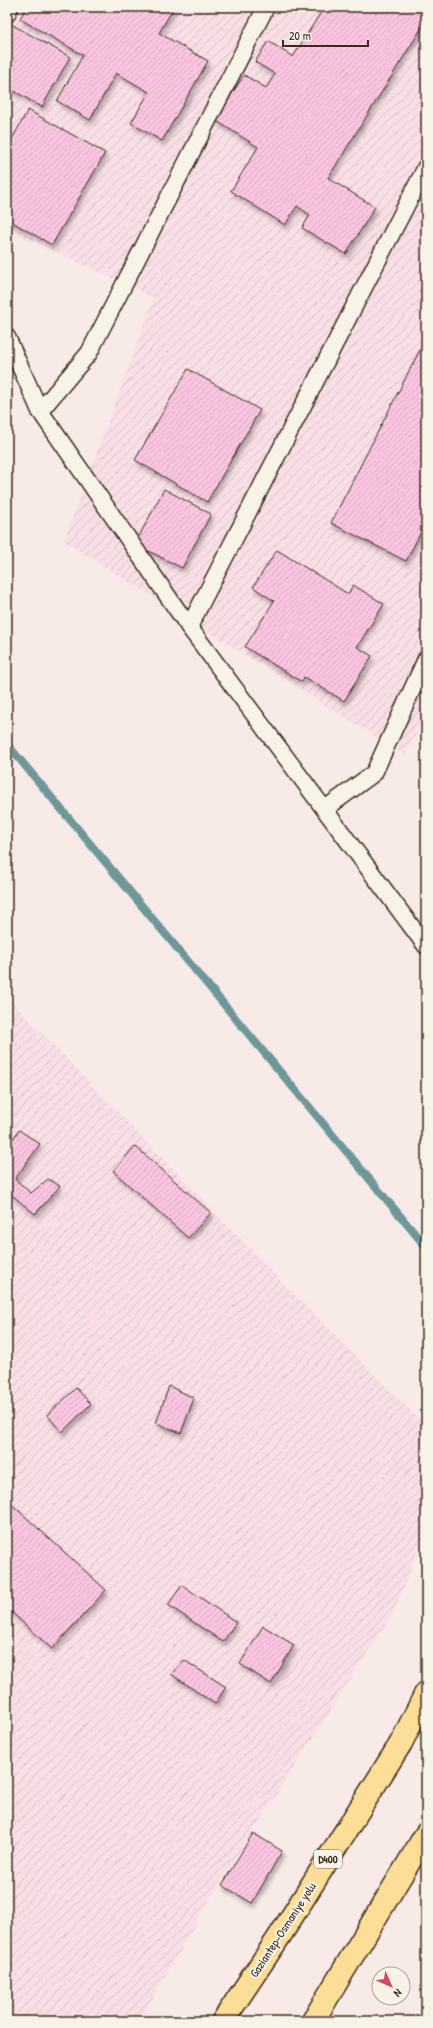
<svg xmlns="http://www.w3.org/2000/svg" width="433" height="2028" font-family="'Patrick Hand',sans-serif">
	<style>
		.industrial { fill: url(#industrial-furrows) }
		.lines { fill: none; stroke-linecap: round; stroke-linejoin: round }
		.stream { stroke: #6e9799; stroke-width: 8 }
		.building { fill: url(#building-hatch); stroke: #3b2a1e; filter: url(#shadow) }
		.lane-casing { stroke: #3b2a1e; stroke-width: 19 }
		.highway-casing { stroke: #3b2a1e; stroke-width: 25 }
		.lane { stroke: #f7f3e8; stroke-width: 16 }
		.highway { stroke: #fdde96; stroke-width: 22 }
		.labels { text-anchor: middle; stroke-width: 4; stroke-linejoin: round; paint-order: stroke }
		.shield { fill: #f7f3e8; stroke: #73665b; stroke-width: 1 }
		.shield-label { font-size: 11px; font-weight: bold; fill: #3b2a1e }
		.street-label { font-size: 12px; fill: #3b2a1e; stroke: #f7f3e8 }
	</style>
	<defs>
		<pattern id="industrial-furrows" width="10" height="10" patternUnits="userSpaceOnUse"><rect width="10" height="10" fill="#f9dfe5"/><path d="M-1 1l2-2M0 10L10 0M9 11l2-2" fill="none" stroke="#d6c0c4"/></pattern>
		<pattern id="building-hatch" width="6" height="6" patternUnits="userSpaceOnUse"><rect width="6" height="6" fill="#fbc5e1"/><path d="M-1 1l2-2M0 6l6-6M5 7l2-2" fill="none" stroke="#d8a9c1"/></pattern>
		<filter id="shadow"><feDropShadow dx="2.5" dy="4.5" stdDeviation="2" flood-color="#0004"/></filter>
	</defs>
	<rect width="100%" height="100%" fill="#f8eae7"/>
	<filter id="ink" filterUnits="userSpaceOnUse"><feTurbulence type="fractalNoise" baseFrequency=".025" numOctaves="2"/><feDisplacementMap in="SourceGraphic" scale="8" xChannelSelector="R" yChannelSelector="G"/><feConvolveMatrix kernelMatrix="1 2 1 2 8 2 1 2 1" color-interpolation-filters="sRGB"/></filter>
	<g filter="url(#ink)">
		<g class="industrial">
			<path d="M 7,7 L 426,7 L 426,715 L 405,755 L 64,541 L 154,298 L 7,228 Z"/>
			<path d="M 7,997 L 279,1279 L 426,1426 L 426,1529 L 395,1610 L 219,1884 L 139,2021 L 7,2021 Z"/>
		</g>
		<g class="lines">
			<path class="stream" d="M 7,744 L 426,1247"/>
		</g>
		<g class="building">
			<path d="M 26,7 L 174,7 L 159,33 L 208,61 L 162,141 L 131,123 L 149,92 L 116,73 L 90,120 L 57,101 L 83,55 L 20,19 Z"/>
			<path d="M 324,7 L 426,7 L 426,21 L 328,178 L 375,207 L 346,254 L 302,228 L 310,215 L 297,206 L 285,225 L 231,191 L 258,147 L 215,120 L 244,75 L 266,88 L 275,74 L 255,62 L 268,41 L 293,57 Z"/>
			<path d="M 11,24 L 70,57 L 42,107 L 7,87 L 7,32 Z"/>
			<path d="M 28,110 L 105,153 L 52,245 L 7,219 L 7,148 Z"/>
			<path d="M 426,280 L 426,295 L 420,291 Z"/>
			<path d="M 426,338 L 426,522 L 406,561 L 331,523 Z"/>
			<path d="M 188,369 L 260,410 L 207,502 L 135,460 Z"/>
			<path d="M 164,489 L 211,514 L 182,568 L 135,544 Z"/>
			<path d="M 277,550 L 348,594 L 353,585 L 384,604 L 357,647 L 372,656 L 344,701 L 304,677 L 302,682 L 245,647 L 274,601 L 253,587 Z"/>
			<path d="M 19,1130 L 40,1144 L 15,1179 L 31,1193 L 48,1179 L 60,1186 L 35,1214 L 7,1191 L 7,1147 Z"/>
			<path d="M 135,1146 L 211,1213 L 188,1238 L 113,1171 Z"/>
			<path d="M 169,1386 L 194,1398 L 181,1433 L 156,1423 Z"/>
			<path d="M 76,1388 L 91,1404 L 62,1432 L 47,1415 Z"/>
			<path d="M 7,1500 L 106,1590 L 52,1649 L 7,1608 Z"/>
			<path d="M 182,1585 L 236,1622 L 223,1642 L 168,1605 Z"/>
			<path d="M 263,1626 L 294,1645 L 271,1684 L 240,1664 Z"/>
			<path d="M 184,1660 L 226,1687 L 215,1704 L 171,1674 Z"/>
			<path d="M 253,1833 L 282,1851 L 252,1903 L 222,1885 Z"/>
		</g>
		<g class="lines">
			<defs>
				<g id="lane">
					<path d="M 7,14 L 10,7"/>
					<path d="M 7,337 L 40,411 L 189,627 L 426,946"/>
					<path d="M 40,411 L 89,353 L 266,7"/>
					<path d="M 189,627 L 426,167"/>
					<path d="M 325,809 L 374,773 L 426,659"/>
				</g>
				<g id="highway">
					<path d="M 223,2021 L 281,1934 L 401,1743 L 426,1693"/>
					<path d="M 313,2021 L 426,1834"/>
				</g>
			</defs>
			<use href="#lane" class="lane-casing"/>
			<use href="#highway" class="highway-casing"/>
			<use href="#lane" class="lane"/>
			<use href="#highway" class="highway"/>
		</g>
	</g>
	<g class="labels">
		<rect class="shield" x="314" y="1850" width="28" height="18" rx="3"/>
		<g class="shield-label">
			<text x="328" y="1863">D400</text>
		</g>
		<g class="street-label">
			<text transform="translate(283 1930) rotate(-57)" y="4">Gaziantep-Osmaniye yolu</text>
		</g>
	</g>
	<rect width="433" height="2028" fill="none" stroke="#f7f3e8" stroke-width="24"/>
	<rect x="12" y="12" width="409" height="2004" fill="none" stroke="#3b2a1e" stroke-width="1.5" filter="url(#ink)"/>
	<g transform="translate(391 1986) rotate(135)"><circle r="19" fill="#f7f3e8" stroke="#aca397"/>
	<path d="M0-3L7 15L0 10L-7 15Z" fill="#d1495b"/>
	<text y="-6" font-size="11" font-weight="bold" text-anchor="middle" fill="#3b2a1e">N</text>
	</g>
	<path d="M283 40v6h85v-6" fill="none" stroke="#3b2a1e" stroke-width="2"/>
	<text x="289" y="40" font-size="12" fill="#3b2a1e" stroke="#f7f3e8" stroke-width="3" paint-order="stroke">20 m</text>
</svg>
